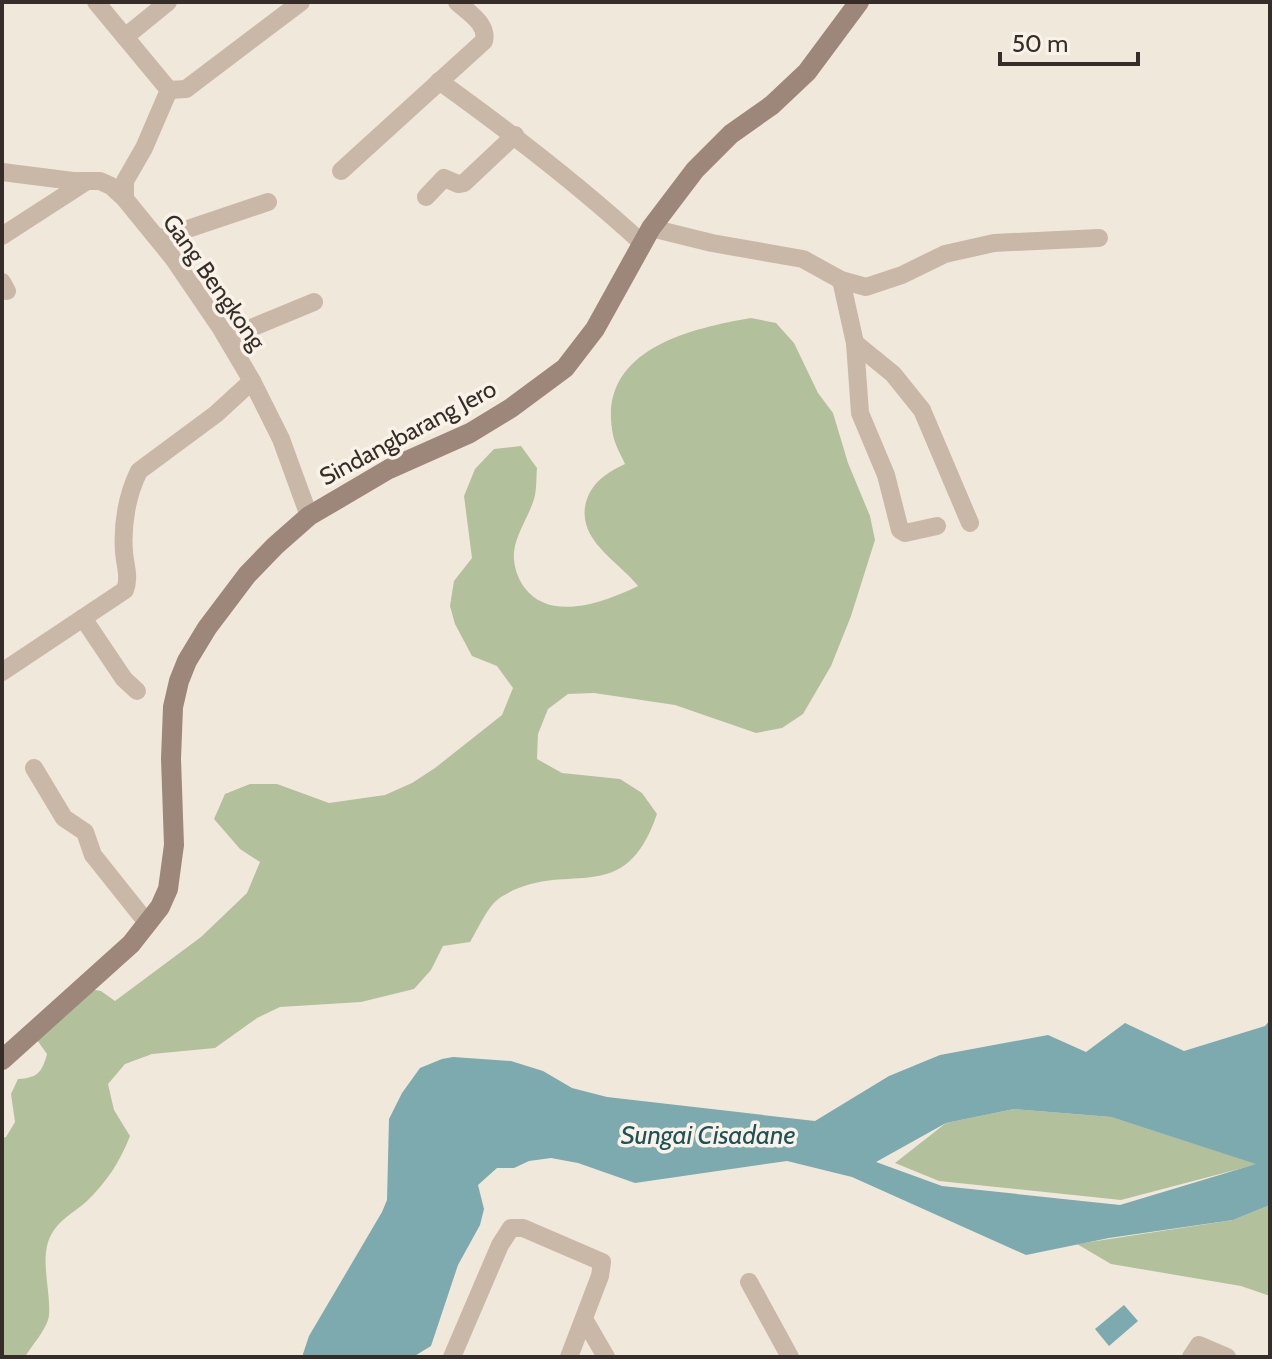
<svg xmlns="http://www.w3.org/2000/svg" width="1272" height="1359" font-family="Cabin,sans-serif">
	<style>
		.green { fill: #b3c09c }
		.water { fill: #7caaae; fill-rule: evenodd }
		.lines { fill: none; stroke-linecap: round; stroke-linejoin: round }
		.street { stroke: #c9b8a8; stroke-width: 18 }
		.secondary { stroke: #9d877a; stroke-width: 20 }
		.labels { text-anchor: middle; stroke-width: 7; stroke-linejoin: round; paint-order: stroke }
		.street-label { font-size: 24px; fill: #362d28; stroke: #f9f2e8 }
		.water-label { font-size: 26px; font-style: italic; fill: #1f5257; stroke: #f9f2e8 }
	</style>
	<rect width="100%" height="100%" fill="#f1e8dc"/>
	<g class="green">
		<path d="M 751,318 L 776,323 L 794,343 L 818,393 L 833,413 L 848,463 L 870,516 L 875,540 L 851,616 L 831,666 L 803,714 L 782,728 L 756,733 L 675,705 L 594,693 L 568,694 L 548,709 L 538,734 L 537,759 L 562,773 L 620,779 L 642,793 L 657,814 C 623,913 566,856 501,897 C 488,905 478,929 470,942 L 443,946 L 431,970 L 414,989 L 361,1002 L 280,1007 L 257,1018 L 215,1048 L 152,1054 L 125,1064 L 108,1084 L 114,1110 L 130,1136 C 120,1162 106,1183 86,1202 C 73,1213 59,1220 51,1235 C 39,1258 51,1290 49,1315 C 48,1328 32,1345 25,1357 L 2,1357 L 2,1138 L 6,1137 L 15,1122 L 11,1094 L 18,1079 C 37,1078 42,1073 47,1054 L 32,1033 L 89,989 L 101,991 L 115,1001 L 201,937 L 247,893 L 260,862 L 240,849 L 214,819 L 225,794 L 250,784 L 277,784 L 329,803 L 385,795 L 412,783 L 435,768 L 502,715 L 513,688 L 497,666 L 472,656 L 455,624 L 450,606 L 454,581 L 472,558 L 464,496 L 475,469 L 494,449 L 521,446 L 537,468 C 536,478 537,490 534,499 C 529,516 516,534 514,552 C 513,564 517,577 524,587 C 550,623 605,602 638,586 C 619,562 580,542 585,507 C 589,484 606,473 625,464 C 621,455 615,445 613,435 C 596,351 687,329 751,318 Z"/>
		<path d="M 1014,1109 L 1111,1117 L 1258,1164 L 1121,1200 L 939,1181 L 895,1163 L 946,1123 Z"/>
		<path d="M 1270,1205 L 1270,1296 L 1241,1286 L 1111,1264 L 1077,1244 L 1233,1220 Z"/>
	</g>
	<g class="water">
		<path d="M 1270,1020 L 1270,1205 L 1233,1220 L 1109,1238 L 1026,1255 L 852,1177 L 787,1161 L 635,1183 L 578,1163 L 551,1158 L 529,1161 L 514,1168 L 497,1168 L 478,1185 L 484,1209 L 480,1225 L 458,1265 L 431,1346 L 413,1357 L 302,1357 L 309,1336 L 382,1212 L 387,1200 L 389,1119 L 402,1093 L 420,1068 L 442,1059 L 453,1057 L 511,1061 L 543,1071 L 572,1088 L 607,1097 L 815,1121 L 889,1076 L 940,1055 L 1048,1035 L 1086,1052 L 1125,1023 L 1184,1051 L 1265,1026 ZM 1014,1109 L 1111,1117 L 1256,1164 L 1120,1205 L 942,1186 L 876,1162 L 946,1123 Z"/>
		<path d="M 1124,1305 L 1138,1321 L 1109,1346 L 1095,1329 Z"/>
	</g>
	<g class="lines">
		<g class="street">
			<path d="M 96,2 L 169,90 L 144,148 L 125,181 L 125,199"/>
			<path d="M 125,37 L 168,2"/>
			<path d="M 439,81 C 510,132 578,184 642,243"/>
			<path d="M 169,90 L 186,89 L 301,2"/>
			<path d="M 341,171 L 484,41 C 488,24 469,13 457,2"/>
			<path d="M 2,172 L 73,181 L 100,181 L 111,186 L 125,199 L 173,258 L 220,327 L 252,381 L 281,439 L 309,516"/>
			<path d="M 426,197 L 444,178 L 458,184 L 464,183 L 515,135"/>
			<path d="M 651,228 L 712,243 L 803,259 L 841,280 L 866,287 L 902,275 L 945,254 L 994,243 L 1099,238"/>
			<path d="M 2,236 L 87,181"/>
			<path d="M 158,239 L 268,202"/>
			<path d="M 841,280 L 855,343 L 860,413 L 886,475 L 900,530 L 905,533 L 937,526"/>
			<path d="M 2,282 L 7,291"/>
			<path d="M 227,338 L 314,302"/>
			<path d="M 855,343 L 893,374 L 922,410 L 970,523"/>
			<path d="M 83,618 L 124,679 L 137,691"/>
			<path d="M 2,672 L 125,590 C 130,577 125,565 124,552 C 122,525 127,495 139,471 L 216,414 L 252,381"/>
			<path d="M 34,768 L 64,818 L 85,832 L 93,855 L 148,924"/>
			<path d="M 749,1282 L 790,1357"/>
			<path d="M 584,1319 L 606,1357"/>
			<path d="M 452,1357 L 500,1245 L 511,1228 L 523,1228 L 602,1262 L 600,1276 L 569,1357"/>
			<path d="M 1191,1357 L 1199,1345 L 1227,1357"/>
		</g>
		<path class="secondary" d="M 2,1060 L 131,944 L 160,907 L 168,889 L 174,845 L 171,759 L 173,707 L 179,681 L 187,661 L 207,628 L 247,575 L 275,546 L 309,516 L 389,469 L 470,433 L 511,408 L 565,368 L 595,329 L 651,228 L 695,170 L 731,134 L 772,105 L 807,72 L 859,2"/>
	</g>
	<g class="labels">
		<g class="street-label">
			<text transform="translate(214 282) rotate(55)" y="8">Gang Bengkong</text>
			<text transform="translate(408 433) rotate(-28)" y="8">Sindangbarang Jero</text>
		</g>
		<g class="water-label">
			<text x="708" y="1144">Sungai Cisadane</text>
		</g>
	</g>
	<rect width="1272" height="1359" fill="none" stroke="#362d28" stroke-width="8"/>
	<path d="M1000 52v12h138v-12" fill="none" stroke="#362d28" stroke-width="4"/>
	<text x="1012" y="52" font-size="24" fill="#362d28" stroke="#f9f2e8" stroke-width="6" paint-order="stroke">50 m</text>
</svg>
